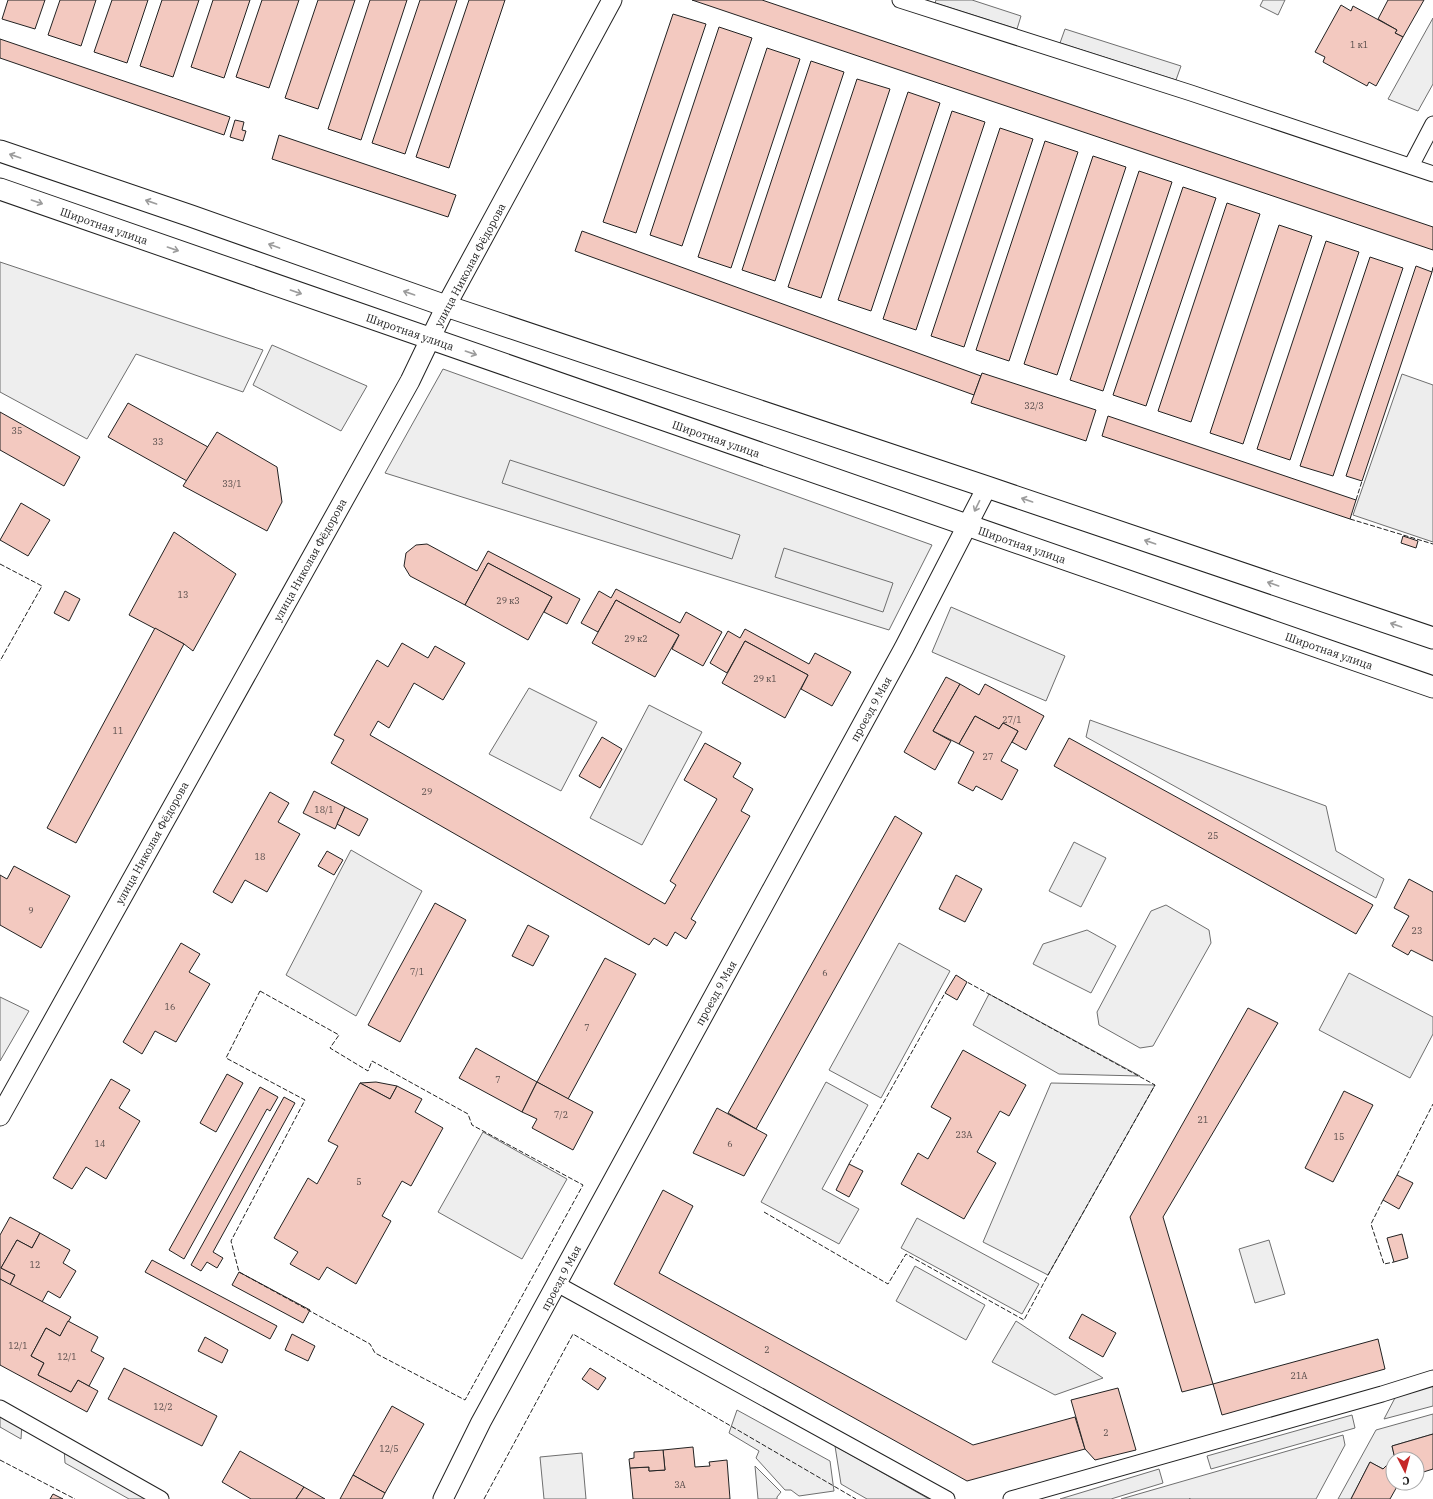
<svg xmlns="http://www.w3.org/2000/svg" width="1433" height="1499" font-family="'IBM Plex Serif',serif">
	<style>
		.green { fill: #eee; stroke: #6f6f6f }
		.parking { fill: #ededed; stroke: #6f6f6f }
		.building { fill: #f3c9c0; stroke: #222 }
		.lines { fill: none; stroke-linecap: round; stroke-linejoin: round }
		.minor-casing { stroke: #222; stroke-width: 17 }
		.tertiary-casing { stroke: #222; stroke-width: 21 }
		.secondary-casing { stroke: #222; stroke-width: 23 }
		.minor { stroke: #fff; stroke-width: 15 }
		.tertiary { stroke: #fff; stroke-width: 19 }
		.secondary { stroke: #fff; stroke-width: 21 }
		.fence { stroke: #222; stroke-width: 1; stroke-dasharray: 5 2; stroke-linecap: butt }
		.oneway { stroke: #9c9c9c }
		.labels { text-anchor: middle; stroke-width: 3; stroke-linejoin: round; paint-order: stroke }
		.number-label { font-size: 9px; fill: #564c4a }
		.street-label { font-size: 11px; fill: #222; stroke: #fff }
	</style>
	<rect width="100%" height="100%" fill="#fff"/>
	<g class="green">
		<path d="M 1263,0 L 1285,0 L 1278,15 L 1260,6 Z"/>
		<path d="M 1433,18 L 1433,84 L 1418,111 L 1388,99 Z"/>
		<path d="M 0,262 L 263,350 L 243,392 L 136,354 L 87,439 L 0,392 Z"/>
		<path d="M 443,369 L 932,545 L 889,630 L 385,473 Z"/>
		<path d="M 529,688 L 597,722 L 561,791 L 489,754 Z"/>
		<path d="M 1090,720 L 1326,806 L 1336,851 L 1384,879 L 1376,898 L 1086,737 Z"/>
		<path d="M 1074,842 L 1106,858 L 1081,907 L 1049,891 Z"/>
		<path d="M 1166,905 L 1209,930 L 1211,943 L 1153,1046 L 1140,1048 L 1099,1025 L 1097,1012 L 1151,911 Z"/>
		<path d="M 1087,930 L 1116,946 L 1091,993 L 1033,964 L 1043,944 Z"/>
		<path d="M 899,943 L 950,971 L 881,1098 L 829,1070 Z"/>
		<path d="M 989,994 L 1140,1076 L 1059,1074 L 973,1025 Z"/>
		<path d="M 0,997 L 29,1011 L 0,1061 Z"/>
		<path d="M 1051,1083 L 1155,1085 L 1048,1275 L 983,1242 Z"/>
		<path d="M 483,1132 L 567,1179 L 522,1259 L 438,1212 Z"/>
		<path d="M 917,1218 L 1039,1284 L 1022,1314 L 901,1248 Z"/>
		<path d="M 1269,1240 L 1285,1294 L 1255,1303 L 1239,1249 Z"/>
		<path d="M 915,1266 L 985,1305 L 966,1340 L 896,1301 Z"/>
		<path d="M 1433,1384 L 1433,1406 L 1384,1419 L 1396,1396 Z"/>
		<path d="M 737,1410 L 830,1461 L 834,1491 L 799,1496 L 791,1490 L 785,1490 L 756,1458 L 759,1451 L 729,1433 Z"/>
		<path d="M 1433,1414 L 1433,1434 L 1392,1446 L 1395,1459 L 1393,1459 L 1393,1461 L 1383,1469 L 1370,1462 L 1351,1499 L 1338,1499 L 1376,1430 Z"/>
		<path d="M 1343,1435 L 1345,1445 L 1316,1499 L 1190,1499 L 1190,1498 L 1189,1499 L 1121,1499 Z"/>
		<path d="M 582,1453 L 586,1499 L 544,1499 L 540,1457 Z"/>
		<path d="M 755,1466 L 781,1492 L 777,1497 L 777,1499 L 758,1499 Z"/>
	</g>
	<g class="parking">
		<path d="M 936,0 L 972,0 L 1021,16 L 1017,29 L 935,3 Z"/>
		<path d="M 1065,29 L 1181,66 L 1176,80 L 1060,43 Z"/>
		<path d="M 272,345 L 367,386 L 341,431 L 253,385 Z"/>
		<path d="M 1402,374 L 1433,385 L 1433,542 L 1353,515 Z"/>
		<path d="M 510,460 L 740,535 L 732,559 L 502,483 Z"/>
		<path d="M 784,548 L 893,583 L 883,612 L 775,577 Z"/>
		<path d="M 951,607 L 1065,656 L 1046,701 L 932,652 Z"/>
		<path d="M 649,705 L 702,732 L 642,845 L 590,818 Z"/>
		<path d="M 351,850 L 422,891 L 356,1016 L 286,975 Z"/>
		<path d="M 1349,973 L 1433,1017 L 1433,1034 L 1410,1078 L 1319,1030 Z"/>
		<path d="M 826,1082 L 868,1105 L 822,1189 L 859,1209 L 839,1244 L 761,1202 Z"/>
		<path d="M 1016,1321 L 1103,1378 L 1055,1395 L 992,1362 Z"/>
		<path d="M 0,1411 L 22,1423 L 21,1439 L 0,1427 Z"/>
		<path d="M 1352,1415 L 1355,1428 L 1211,1469 L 1207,1456 Z"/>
		<path d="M 835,1446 L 929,1499 L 867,1499 L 841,1484 Z"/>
		<path d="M 64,1448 L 155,1499 L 129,1499 L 65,1463 Z"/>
		<path d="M 1159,1469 L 1163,1483 L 1111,1499 L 1060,1499 Z"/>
	</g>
	<g class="building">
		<path d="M 8,0 L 45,0 L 35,29 L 2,19 Z"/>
		<path d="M 60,0 L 96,0 L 81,46 L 48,35 Z"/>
		<path d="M 112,0 L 148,0 L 127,63 L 94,52 Z"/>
		<path d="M 162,0 L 199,0 L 173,77 L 140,66 Z"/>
		<path d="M 213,0 L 250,0 L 224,78 L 191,67 Z"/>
		<path d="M 262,0 L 299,0 L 269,88 L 236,77 Z"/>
		<path d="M 318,0 L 355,0 L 318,109 L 285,98 Z"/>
		<path d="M 370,0 L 407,0 L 361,140 L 328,129 Z"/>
		<path d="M 420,0 L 457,0 L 405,154 L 372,143 Z"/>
		<path d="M 469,0 L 505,0 L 449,168 L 416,157 Z"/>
		<path d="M 692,0 L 762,0 L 1433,227 L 1433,250 Z"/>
		<path d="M 1388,0 L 1424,0 L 1403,37 L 1395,33 L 1397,30 L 1378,19 Z"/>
		<path d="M 1341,5 L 1351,11 L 1353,6 L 1397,30 L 1395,33 L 1403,37 L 1376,86 L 1369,82 L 1367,86 L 1323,62 L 1325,57 L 1315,52 Z"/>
		<path d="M 673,14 L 706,24 L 636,233 L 603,222 Z"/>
		<path d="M 719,27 L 752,38 L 682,246 L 650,235 Z"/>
		<path d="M 0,39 L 230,117 L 224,135 L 0,58 Z"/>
		<path d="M 767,48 L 800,59 L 731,268 L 698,257 Z"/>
		<path d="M 811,61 L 844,72 L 775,281 L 742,270 Z"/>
		<path d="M 857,79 L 890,89 L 821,298 L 788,287 Z"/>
		<path d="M 908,92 L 940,103 L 871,311 L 838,300 Z"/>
		<path d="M 952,111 L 985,122 L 916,330 L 883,319 Z"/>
		<path d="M 235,120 L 244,122 L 242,130 L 246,131 L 243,141 L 230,137 Z"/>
		<path d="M 1000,128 L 1033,139 L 964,347 L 931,336 Z"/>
		<path d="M 279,135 L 456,195 L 448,217 L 272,159 Z"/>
		<path d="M 1045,141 L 1078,152 L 1009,361 L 976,350 Z"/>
		<path d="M 1093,156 L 1126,167 L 1057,375 L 1024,364 Z"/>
		<path d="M 1139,171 L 1172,182 L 1103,391 L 1070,380 Z"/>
		<path d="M 1183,187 L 1216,198 L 1146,406 L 1113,395 Z"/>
		<path d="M 1227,203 L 1260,214 L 1191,422 L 1158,411 Z"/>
		<path d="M 1279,225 L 1312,236 L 1243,444 L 1210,433 Z"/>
		<path d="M 582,231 L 981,376 L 974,395 L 575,251 Z"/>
		<path d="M 1326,241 L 1359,252 L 1290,460 L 1257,449 Z"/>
		<path d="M 1370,257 L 1403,268 L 1333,476 L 1300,466 Z"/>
		<path d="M 1416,266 L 1432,272 L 1362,481 L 1346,476 Z"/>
		<path d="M 982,373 L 1096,410 L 1086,441 L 971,403 Z"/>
		<path d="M 128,403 L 208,447 L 187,481 L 108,437 Z"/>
		<path d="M 0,412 L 80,457 L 64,486 L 0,450 Z"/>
		<path d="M 1108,416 L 1356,500 L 1350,519 L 1102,436 Z"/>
		<path d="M 217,432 L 277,467 L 282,502 L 267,531 L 183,486 Z"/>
		<path d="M 21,503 L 50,520 L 28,556 L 0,540 Z"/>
		<path d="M 174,532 L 236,574 L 193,651 L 184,644 L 129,615 Z"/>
		<path d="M 1403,536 L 1418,541 L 1416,548 L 1401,543 Z"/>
		<path d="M 427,544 L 477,571 L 488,551 L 580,599 L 567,624 L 544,612 L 552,597 L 488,563 L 465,605 L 410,576 L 404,566 L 406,553 L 416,545 Z"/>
		<path d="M 488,563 L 552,597 L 528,640 L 465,605 Z"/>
		<path d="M 616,589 L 680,623 L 686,612 L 722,632 L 703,666 L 672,649 L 679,635 L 616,600 L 598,632 L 581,623 L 599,591 L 611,598 Z"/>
		<path d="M 65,591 L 80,599 L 69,621 L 54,613 Z"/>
		<path d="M 616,600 L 679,635 L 655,677 L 592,643 Z"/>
		<path d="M 155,628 L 184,644 L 76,843 L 47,828 Z"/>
		<path d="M 745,629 L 809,664 L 815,653 L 851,672 L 832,706 L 801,689 L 808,675 L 745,641 L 727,673 L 710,663 L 728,631 L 740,638 Z"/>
		<path d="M 745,641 L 808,675 L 785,718 L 722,683 Z"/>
		<path d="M 402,643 L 428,658 L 435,646 L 465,663 L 443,700 L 414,683 L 389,728 L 378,721 L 370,735 L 665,904 L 676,885 L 670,881 L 717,799 L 684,780 L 705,743 L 741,763 L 733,777 L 753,789 L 741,811 L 750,816 L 691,919 L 696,922 L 686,939 L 675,932 L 667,946 L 654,938 L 649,945 L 331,763 L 344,740 L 334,735 L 377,660 L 388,667 Z"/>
		<path d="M 946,677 L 960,684 L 933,731 L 951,741 L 935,770 L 904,752 Z"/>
		<path d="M 960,684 L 979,695 L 985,684 L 1044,716 L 1026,750 L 1012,742 L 1018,731 L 1003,723 L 999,729 L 975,716 L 959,744 L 933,731 Z"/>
		<path d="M 975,716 L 999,729 L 1003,723 L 1018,731 L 1001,761 L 1018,770 L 1002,800 L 976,786 L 973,791 L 958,783 L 974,752 L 959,744 Z"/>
		<path d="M 602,737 L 622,749 L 600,788 L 579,776 Z"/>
		<path d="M 1069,738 L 1373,905 L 1356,934 L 1054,766 Z"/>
		<path d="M 314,791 L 345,807 L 335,829 L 303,813 Z"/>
		<path d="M 270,792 L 289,803 L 278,822 L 300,834 L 267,892 L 245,880 L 232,903 L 213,892 Z"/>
		<path d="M 345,807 L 368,819 L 359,836 L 337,824 Z"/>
		<path d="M 895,816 L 922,833 L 756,1129 L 728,1113 Z"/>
		<path d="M 327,851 L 343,860 L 334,875 L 318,866 Z"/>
		<path d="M 14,866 L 70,896 L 41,948 L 0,925 L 0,875 L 7,879 Z"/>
		<path d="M 956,875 L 982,889 L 965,922 L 939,909 Z"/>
		<path d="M 1409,879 L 1433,892 L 1433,961 L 1411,950 L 1408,955 L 1392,946 L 1409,916 L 1394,908 Z"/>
		<path d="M 435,903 L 466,920 L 400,1042 L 368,1025 Z"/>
		<path d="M 528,925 L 549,936 L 533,966 L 512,956 Z"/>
		<path d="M 181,943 L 200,954 L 189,972 L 210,984 L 176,1042 L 155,1031 L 142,1054 L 123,1042 Z"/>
		<path d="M 605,958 L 636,974 L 568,1099 L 537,1082 Z"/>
		<path d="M 956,975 L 967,982 L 957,1000 L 945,993 Z"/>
		<path d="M 1248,1008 L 1278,1023 L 1163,1217 L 1213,1384 L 1182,1392 L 1130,1217 Z"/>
		<path d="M 476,1048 L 537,1082 L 522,1112 L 459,1078 Z"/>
		<path d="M 963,1050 L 1026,1085 L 1009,1116 L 1000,1111 L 977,1152 L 996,1163 L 964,1219 L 901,1184 L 918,1153 L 928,1159 L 951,1118 L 931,1107 Z"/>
		<path d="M 227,1074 L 243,1083 L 216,1132 L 200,1123 Z"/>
		<path d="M 111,1079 L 130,1090 L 119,1108 L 140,1121 L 106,1179 L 86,1167 L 72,1189 L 53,1178 Z"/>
		<path d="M 376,1082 L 397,1086 L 390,1099 L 360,1083 Z"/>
		<path d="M 537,1082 L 593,1112 L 573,1150 L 532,1128 L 537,1119 L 522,1112 Z"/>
		<path d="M 360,1083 L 390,1099 L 397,1086 L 422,1099 L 415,1112 L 443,1128 L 411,1186 L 402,1181 L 382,1216 L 391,1221 L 356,1284 L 327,1267 L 319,1280 L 290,1264 L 298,1252 L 274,1238 L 308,1178 L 317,1184 L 338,1146 L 328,1141 Z"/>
		<path d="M 260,1087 L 278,1097 L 270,1111 L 267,1109 L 184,1259 L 169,1250 Z"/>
		<path d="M 1344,1091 L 1373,1105 L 1333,1182 L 1305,1168 Z"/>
		<path d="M 284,1097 L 295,1103 L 213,1252 L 223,1258 L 217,1268 L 207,1262 L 201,1271 L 191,1265 Z"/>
		<path d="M 717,1108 L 767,1135 L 744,1176 L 693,1153 Z"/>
		<path d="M 849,1164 L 863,1171 L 849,1197 L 836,1190 Z"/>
		<path d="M 1397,1175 L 1413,1183 L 1399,1209 L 1383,1200 Z"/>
		<path d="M 663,1190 L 693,1206 L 659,1273 L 973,1445 L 1075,1417 L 1085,1449 L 967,1481 L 614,1284 Z"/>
		<path d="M 10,1217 L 40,1233 L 32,1248 L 17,1240 L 1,1268 L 15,1275 L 10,1285 L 0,1279 L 0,1235 Z"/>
		<path d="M 40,1233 L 70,1250 L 63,1263 L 76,1271 L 60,1298 L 48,1291 L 42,1302 L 10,1285 L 15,1275 L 1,1268 L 17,1240 L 32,1248 Z"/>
		<path d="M 1402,1234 L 1408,1258 L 1394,1262 L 1387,1238 Z"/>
		<path d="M 152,1260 L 277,1326 L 270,1339 L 145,1272 Z"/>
		<path d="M 239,1272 L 310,1310 L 303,1323 L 232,1285 Z"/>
		<path d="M 0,1279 L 71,1317 L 60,1336 L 46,1328 L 31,1356 L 44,1363 L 38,1375 L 71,1392 L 78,1380 L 98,1391 L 87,1412 L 0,1365 Z"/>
		<path d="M 1082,1314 L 1116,1333 L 1103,1357 L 1069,1338 Z"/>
		<path d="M 68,1321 L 98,1337 L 91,1351 L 104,1358 L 89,1386 L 78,1380 L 71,1392 L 38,1375 L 44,1363 L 31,1356 L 46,1328 L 60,1336 Z"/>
		<path d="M 292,1334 L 315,1346 L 308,1361 L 285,1350 Z"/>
		<path d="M 205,1337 L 228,1350 L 222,1363 L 198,1351 Z"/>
		<path d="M 1378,1339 L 1385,1369 L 1222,1415 L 1213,1384 Z"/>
		<path d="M 124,1368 L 217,1416 L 202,1446 L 108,1399 Z"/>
		<path d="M 590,1368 L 606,1378 L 598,1390 L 582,1379 Z"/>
		<path d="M 1118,1388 L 1136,1450 L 1095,1460 L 1085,1449 L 1071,1400 Z"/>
		<path d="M 392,1406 L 424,1424 L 385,1493 L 353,1475 Z"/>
		<path d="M 1433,1434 L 1433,1469 L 1417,1474 L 1417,1459 L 1395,1459 L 1392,1446 Z"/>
		<path d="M 693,1447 L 695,1467 L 710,1466 L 709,1462 L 727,1460 L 730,1499 L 633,1499 L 630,1468 L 649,1467 L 649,1471 L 665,1470 L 663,1450 Z"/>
		<path d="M 663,1450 L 665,1470 L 649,1471 L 649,1467 L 630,1468 L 629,1459 L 634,1458 L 634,1452 Z"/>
		<path d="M 240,1451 L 304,1487 L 296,1499 L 251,1499 L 222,1482 Z"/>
		<path d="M 1370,1462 L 1383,1469 L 1389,1463 L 1393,1468 L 1393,1483 L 1399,1483 L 1390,1499 L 1351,1499 Z"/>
		<path d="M 353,1475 L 385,1493 L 382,1499 L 340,1499 Z"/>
		<path d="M 304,1487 L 325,1499 L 296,1499 Z"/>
		<path d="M 53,1494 L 63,1499 L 50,1499 Z"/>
	</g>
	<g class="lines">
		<defs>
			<g id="minor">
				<path d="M 900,0 L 1191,93 L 1433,174"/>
				<path d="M 1411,166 L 1433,124"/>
				<path d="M 557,1284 L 947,1499"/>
				<path d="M 0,1408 L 161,1499"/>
				<path d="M 1011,1499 L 1382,1394 L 1433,1378"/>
			</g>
			<g id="tertiary">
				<path d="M 0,1116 L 410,381 L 446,306 L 612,0"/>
				<path d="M 443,1499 L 481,1422 L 904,648 L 987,487"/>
			</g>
			<g id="secondary">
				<path d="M 0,151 L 191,216 L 446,306 L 987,487 L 1433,638"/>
				<path d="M 0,189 L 1433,687"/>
			</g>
		</defs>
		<use href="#minor" class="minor-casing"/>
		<use href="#tertiary" class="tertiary-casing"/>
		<use href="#secondary" class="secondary-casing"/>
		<use href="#minor" class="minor"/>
		<use href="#tertiary" class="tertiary"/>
		<use href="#secondary" class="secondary"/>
		<g class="fence">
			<path d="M 1432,272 L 1433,267"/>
			<path d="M 1356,500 L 1362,481"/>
			<path d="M 1350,519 L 1433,544"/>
			<path d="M 0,564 L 42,586 L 0,661"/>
			<path d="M 260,991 L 339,1035 L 330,1048 L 368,1071 L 372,1061 L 468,1114 L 472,1125 L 583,1185 L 465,1400 L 375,1353 L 370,1344 L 239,1272 L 231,1241 L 305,1100 L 226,1058 Z"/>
			<path d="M 849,1164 L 945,993"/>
			<path d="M 1397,1175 L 1433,1104"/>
			<path d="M 1383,1200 L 1371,1224 L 1384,1264 L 1394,1262"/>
			<path d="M 764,1212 L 888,1284 L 906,1254 L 1024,1320 L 1048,1275 L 1155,1085 L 967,982"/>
			<path d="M 0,1460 L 75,1499"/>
			<path d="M 484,1499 L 573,1334 L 856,1499"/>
		</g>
	</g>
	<defs><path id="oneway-shaft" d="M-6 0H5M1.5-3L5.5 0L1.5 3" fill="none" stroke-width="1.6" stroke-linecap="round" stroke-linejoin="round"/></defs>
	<g class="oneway">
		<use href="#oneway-shaft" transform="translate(15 156) rotate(-161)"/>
		<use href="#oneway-shaft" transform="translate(37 202) rotate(19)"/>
		<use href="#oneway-shaft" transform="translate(151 202) rotate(-161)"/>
		<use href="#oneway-shaft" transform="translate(274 246) rotate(-160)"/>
		<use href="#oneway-shaft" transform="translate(173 249) rotate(19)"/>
		<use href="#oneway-shaft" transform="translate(296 292) rotate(19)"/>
		<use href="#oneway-shaft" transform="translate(409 293) rotate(-161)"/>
		<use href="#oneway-shaft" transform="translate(471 353) rotate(19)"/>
		<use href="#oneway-shaft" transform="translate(1027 500) rotate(-161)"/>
		<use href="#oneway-shaft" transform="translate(977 506) rotate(116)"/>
		<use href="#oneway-shaft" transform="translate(1150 542) rotate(-161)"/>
		<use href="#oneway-shaft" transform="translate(1273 584) rotate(-161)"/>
		<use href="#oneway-shaft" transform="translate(1396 625) rotate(-161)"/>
	</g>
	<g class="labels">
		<g class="number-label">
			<text x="1359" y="48">1 к1</text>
			<text x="1034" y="409">32/3</text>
			<text x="17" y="434">35</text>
			<text x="158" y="445">33</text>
			<text x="232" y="487">33/1</text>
			<text x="183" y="598">13</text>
			<text x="508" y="604">29 к3</text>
			<text x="636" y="642">29 к2</text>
			<text x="765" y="682">29 к1</text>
			<text x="1012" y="723">27/1</text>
			<text x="118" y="734">11</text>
			<text x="988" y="760">27</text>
			<text x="427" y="795">29</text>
			<text x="324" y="813">18/1</text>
			<text x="1213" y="839">25</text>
			<text x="260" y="860">18</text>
			<text x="31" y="914">9</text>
			<text x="1417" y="934">23</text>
			<text x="417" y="975">7/1</text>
			<text x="825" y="976">6</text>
			<text x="170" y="1010">16</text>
			<text x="587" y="1031">7</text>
			<text x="498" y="1083">7</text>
			<text x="561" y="1118">7/2</text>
			<text x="1203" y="1123">21</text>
			<text x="964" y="1138">23А</text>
			<text x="1339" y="1140">15</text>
			<text x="100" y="1147">14</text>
			<text x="730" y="1147">6</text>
			<text x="359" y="1185">5</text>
			<text x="35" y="1268">12</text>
			<text x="18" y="1349">12/1</text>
			<text x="767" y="1353">2</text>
			<text x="67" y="1360">12/1</text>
			<text x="1299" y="1379">21А</text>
			<text x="163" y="1410">12/2</text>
			<text x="1106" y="1436">2</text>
			<text x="389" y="1452">12/5</text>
			<text x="680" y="1488">3А</text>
		</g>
		<g class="street-label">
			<text transform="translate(104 226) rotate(19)" y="4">Широтная улица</text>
			<text transform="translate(470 265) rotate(-62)" y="4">улица Николая Фёдорова</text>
			<text transform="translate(410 332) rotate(19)" y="4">Широтная улица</text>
			<text transform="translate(716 439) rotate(19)" y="4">Широтная улица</text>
			<text transform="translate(1022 545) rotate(19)" y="4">Широтная улица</text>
			<text transform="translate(310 560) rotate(-61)" y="4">улица Николая Фёдорова</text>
			<text transform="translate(1329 651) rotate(19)" y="4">Широтная улица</text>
			<text transform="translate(871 709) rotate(-61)" y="4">проезд 9 Мая</text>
			<text transform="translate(152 843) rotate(-61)" y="4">улица Николая Фёдорова</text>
			<text transform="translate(716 993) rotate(-61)" y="4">проезд 9 Мая</text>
			<text transform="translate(561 1278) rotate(-62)" y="4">проезд 9 Мая</text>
		</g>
	</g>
	<g transform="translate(1405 1471) rotate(174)"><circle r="19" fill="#ffffff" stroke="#a7a7a7"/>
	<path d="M0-3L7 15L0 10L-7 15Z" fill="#c62828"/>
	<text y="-6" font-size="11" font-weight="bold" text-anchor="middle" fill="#222222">С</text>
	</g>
</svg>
